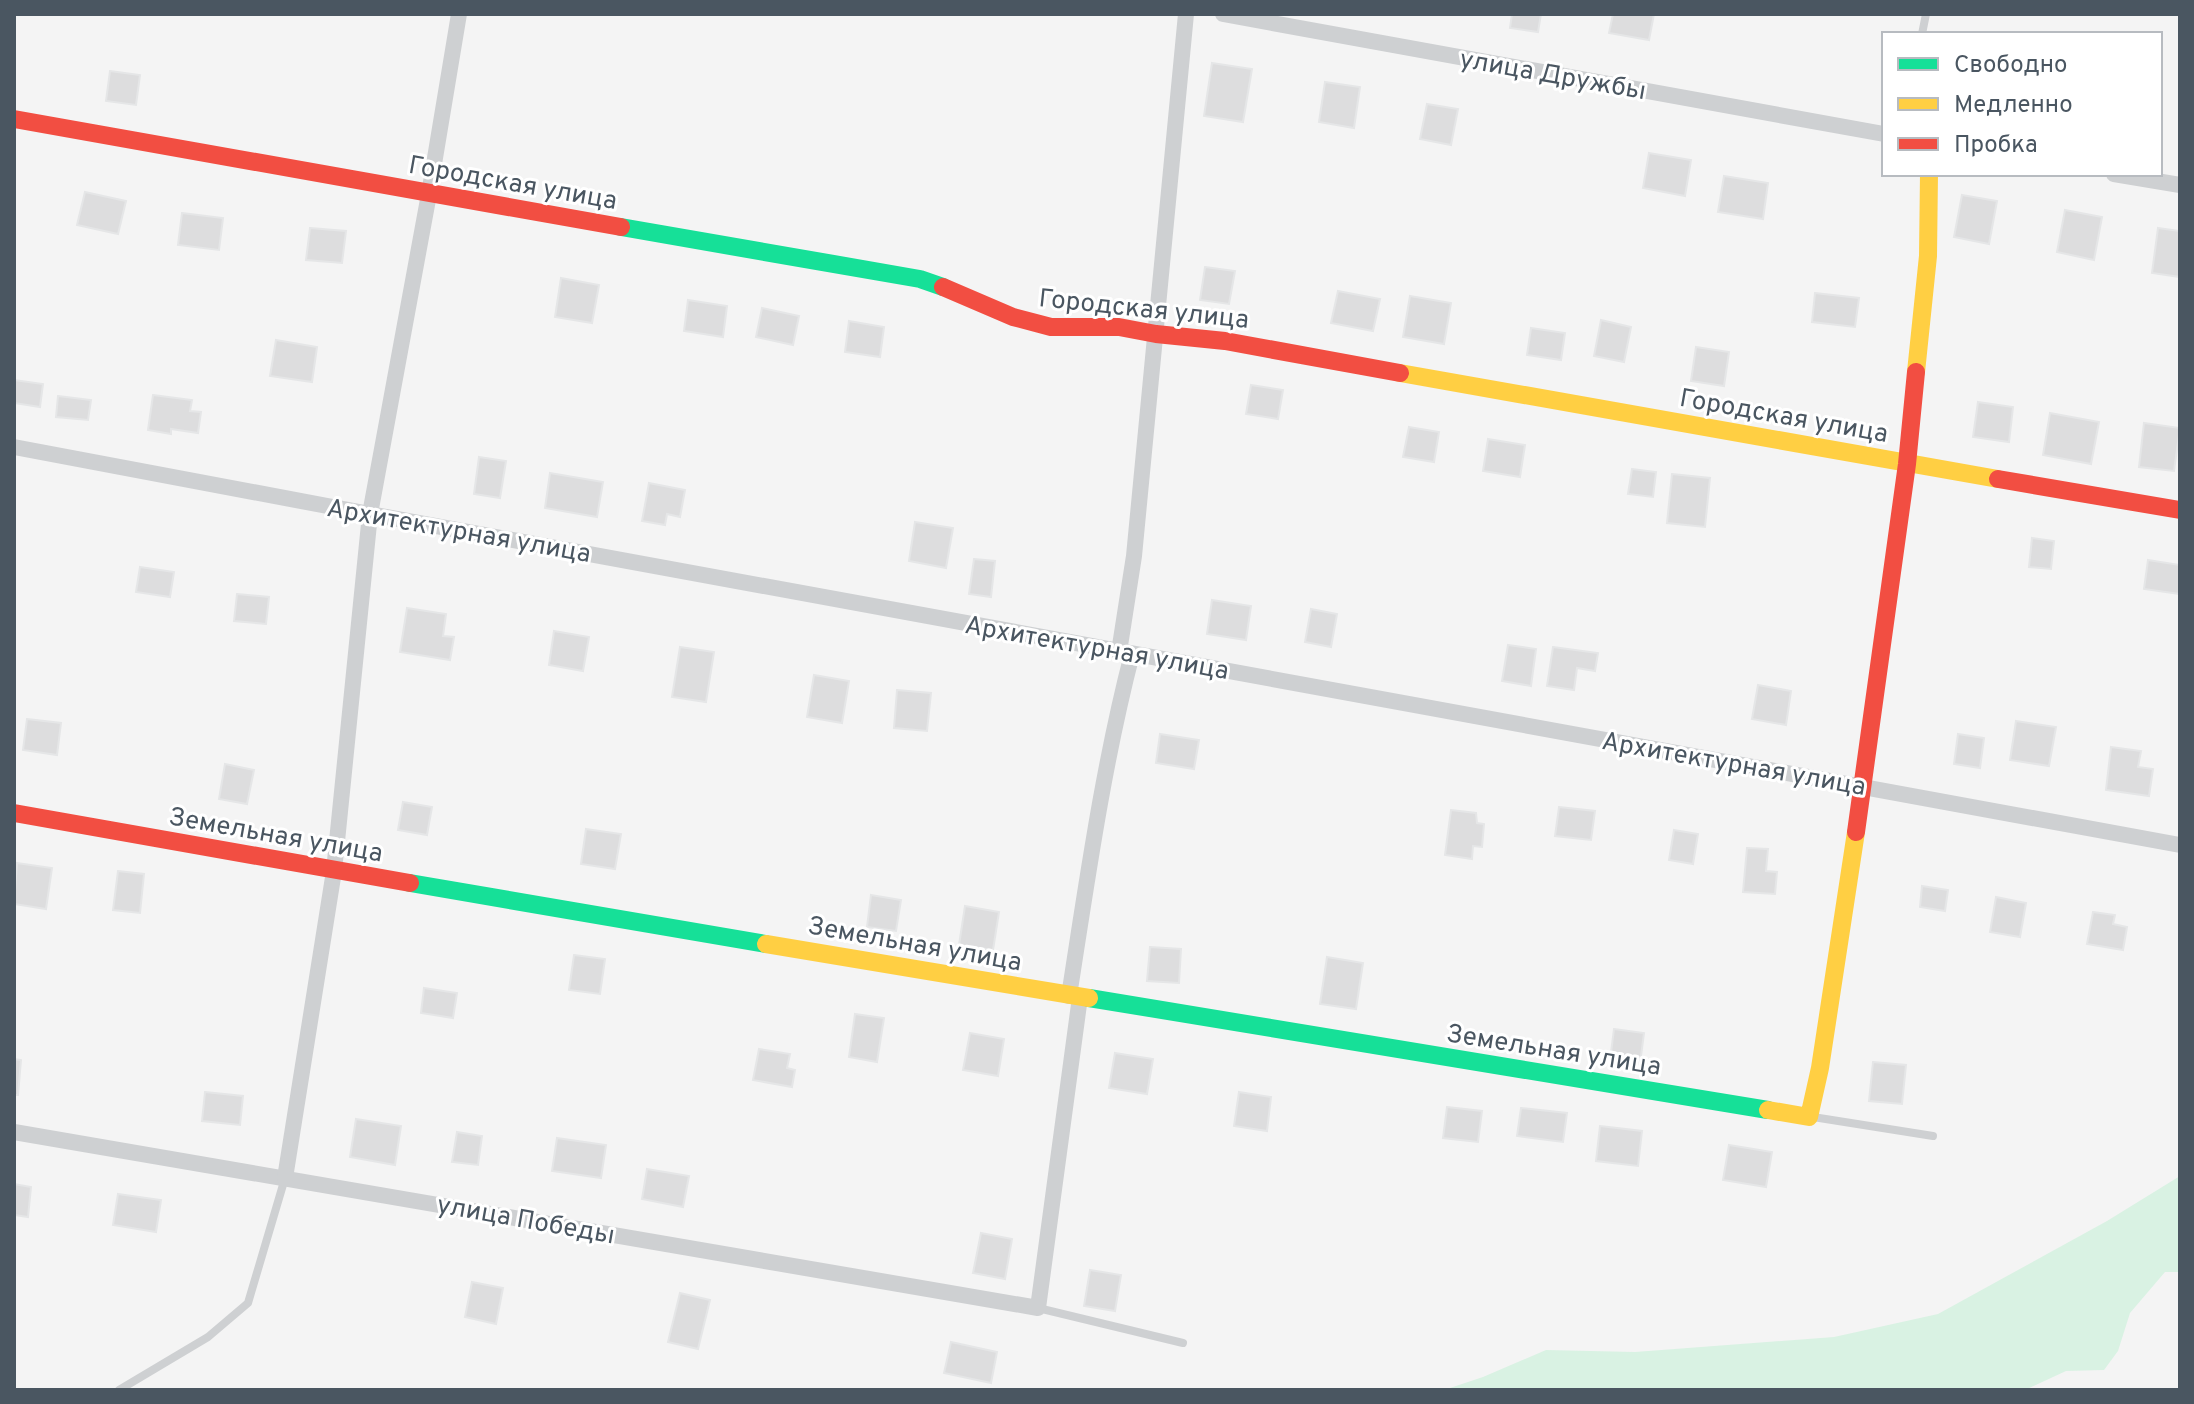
<svg xmlns="http://www.w3.org/2000/svg" width="2194" height="1404" font-family="Overpass,sans-serif">
	<style>
		.green { fill: #d9f2e3 }
		.building { fill: #ddddde; stroke: #e5e6e7; stroke-width: 2 }
		.lines { fill: none; stroke-linecap: round; stroke-linejoin: round }
		.lane { stroke: #ced0d2; stroke-width: 8 }
		.street { stroke: #ced0d2; stroke-width: 16 }
		.fast { stroke: #16e098; stroke-width: 18 }
		.slow { stroke: #ffcf43; stroke-width: 18 }
		.jam { stroke: #f24e42; stroke-width: 18 }
		.labels { text-anchor: middle; stroke-width: 6; stroke-linejoin: round; paint-order: stroke }
		.street-label { font-size: 26px; fill: #4a5661; stroke: #fff }
	</style>
	<rect width="100%" height="100%" fill="#f4f4f4"/>
	<path class="green" d="M 2180,1176 L 2180,1272 L 2165,1272 L 2130,1313 L 2118,1351 L 2104,1370 L 2066,1371 L 2025,1390 L 1444,1390 L 1483,1377 L 1546,1350 L 1635,1352 L 1834,1337 L 1938,1314 L 2107,1221 Z"/>
	<g class="building">
		<path d="M 1512,14 L 1541,14 L 1538,32 L 1510,28 Z"/>
		<path d="M 1613,14 L 1654,14 L 1649,40 L 1609,33 Z"/>
		<path d="M 1212,63 L 1252,69 L 1243,122 L 1204,116 Z"/>
		<path d="M 110,71 L 140,75 L 136,105 L 106,101 Z"/>
		<path d="M 1325,82 L 1360,87 L 1354,128 L 1319,122 Z"/>
		<path d="M 1427,104 L 1458,109 L 1451,145 L 1420,139 Z"/>
		<path d="M 1649,153 L 1691,160 L 1685,196 L 1643,188 Z"/>
		<path d="M 1724,176 L 1768,183 L 1763,219 L 1718,212 Z"/>
		<path d="M 85,192 L 126,201 L 118,234 L 77,225 Z"/>
		<path d="M 1962,195 L 1997,201 L 1989,244 L 1954,237 Z"/>
		<path d="M 2065,210 L 2102,217 L 2094,260 L 2057,252 Z"/>
		<path d="M 182,213 L 223,218 L 219,250 L 178,245 Z"/>
		<path d="M 310,228 L 346,231 L 342,263 L 306,260 Z"/>
		<path d="M 2158,228 L 2180,231 L 2180,277 L 2152,273 Z"/>
		<path d="M 1205,267 L 1235,271 L 1229,304 L 1200,300 Z"/>
		<path d="M 561,278 L 599,285 L 592,323 L 555,317 Z"/>
		<path d="M 1338,291 L 1380,299 L 1373,331 L 1331,323 Z"/>
		<path d="M 1815,293 L 1859,298 L 1855,327 L 1812,322 Z"/>
		<path d="M 1410,296 L 1451,303 L 1444,344 L 1403,337 Z"/>
		<path d="M 688,300 L 727,306 L 723,337 L 684,331 Z"/>
		<path d="M 762,308 L 799,316 L 793,345 L 756,337 Z"/>
		<path d="M 1601,320 L 1631,327 L 1624,362 L 1594,356 Z"/>
		<path d="M 849,321 L 884,327 L 880,357 L 845,352 Z"/>
		<path d="M 1531,328 L 1565,333 L 1561,360 L 1527,355 Z"/>
		<path d="M 276,340 L 317,347 L 312,382 L 270,376 Z"/>
		<path d="M 1696,347 L 1729,352 L 1724,386 L 1691,381 Z"/>
		<path d="M 14,380 L 43,384 L 40,407 L 14,403 Z"/>
		<path d="M 1251,385 L 1283,390 L 1278,419 L 1246,414 Z"/>
		<path d="M 153,395 L 192,400 L 190,411 L 201,412 L 198,433 L 171,429 L 171,434 L 148,430 Z"/>
		<path d="M 58,396 L 91,400 L 88,420 L 56,417 Z"/>
		<path d="M 1978,402 L 2013,407 L 2009,442 L 1973,437 Z"/>
		<path d="M 2050,413 L 2099,422 L 2091,464 L 2043,455 Z"/>
		<path d="M 2144,423 L 2180,428 L 2174,471 L 2139,467 Z"/>
		<path d="M 1409,427 L 1439,432 L 1434,462 L 1403,457 Z"/>
		<path d="M 1488,439 L 1525,445 L 1520,477 L 1483,471 Z"/>
		<path d="M 479,457 L 506,461 L 500,498 L 474,494 Z"/>
		<path d="M 1632,469 L 1656,472 L 1653,497 L 1628,494 Z"/>
		<path d="M 550,473 L 603,482 L 597,517 L 545,508 Z"/>
		<path d="M 1672,474 L 1710,478 L 1705,527 L 1667,523 Z"/>
		<path d="M 649,483 L 685,490 L 680,517 L 667,514 L 665,525 L 642,521 Z"/>
		<path d="M 915,522 L 953,528 L 946,568 L 909,561 Z"/>
		<path d="M 2032,538 L 2054,541 L 2051,569 L 2029,567 Z"/>
		<path d="M 974,559 L 995,561 L 991,597 L 969,594 Z"/>
		<path d="M 2148,560 L 2180,565 L 2180,594 L 2144,589 Z"/>
		<path d="M 140,567 L 174,572 L 170,597 L 136,592 Z"/>
		<path d="M 237,594 L 269,597 L 266,624 L 234,621 Z"/>
		<path d="M 1212,600 L 1251,606 L 1246,640 L 1207,634 Z"/>
		<path d="M 407,608 L 446,614 L 443,636 L 454,637 L 450,660 L 400,652 Z"/>
		<path d="M 1311,609 L 1337,614 L 1331,647 L 1305,642 Z"/>
		<path d="M 554,631 L 589,637 L 583,671 L 549,665 Z"/>
		<path d="M 1508,645 L 1536,649 L 1531,686 L 1502,681 Z"/>
		<path d="M 680,647 L 714,652 L 706,702 L 672,697 Z"/>
		<path d="M 1553,647 L 1598,653 L 1595,671 L 1577,668 L 1574,690 L 1547,686 Z"/>
		<path d="M 814,675 L 849,681 L 842,723 L 807,717 Z"/>
		<path d="M 1758,685 L 1791,691 L 1786,725 L 1752,719 Z"/>
		<path d="M 897,690 L 931,693 L 927,731 L 894,728 Z"/>
		<path d="M 27,719 L 61,723 L 57,755 L 23,750 Z"/>
		<path d="M 2016,721 L 2056,727 L 2049,766 L 2010,760 Z"/>
		<path d="M 1160,734 L 1199,740 L 1194,769 L 1156,763 Z"/>
		<path d="M 1958,734 L 1984,738 L 1980,768 L 1954,764 Z"/>
		<path d="M 2111,747 L 2141,751 L 2138,767 L 2153,769 L 2149,796 L 2106,790 Z"/>
		<path d="M 225,764 L 254,770 L 247,804 L 219,799 Z"/>
		<path d="M 403,802 L 432,807 L 427,835 L 398,830 Z"/>
		<path d="M 1559,807 L 1595,811 L 1591,840 L 1555,836 Z"/>
		<path d="M 1451,810 L 1476,813 L 1477,823 L 1484,824 L 1482,847 L 1473,846 L 1472,859 L 1445,855 Z"/>
		<path d="M 586,829 L 621,834 L 615,869 L 581,864 Z"/>
		<path d="M 1674,830 L 1698,834 L 1693,864 L 1669,860 Z"/>
		<path d="M 1747,848 L 1768,849 L 1766,871 L 1777,872 L 1775,894 L 1743,892 Z"/>
		<path d="M 17,863 L 52,868 L 46,909 L 14,904 Z"/>
		<path d="M 118,871 L 144,874 L 140,913 L 113,910 Z"/>
		<path d="M 1922,886 L 1948,890 L 1945,911 L 1920,907 Z"/>
		<path d="M 871,895 L 901,900 L 896,931 L 867,927 Z"/>
		<path d="M 1996,897 L 2026,903 L 2020,937 L 1990,932 Z"/>
		<path d="M 965,906 L 999,912 L 993,950 L 959,945 Z"/>
		<path d="M 2093,912 L 2115,915 L 2113,924 L 2127,927 L 2123,950 L 2087,944 Z"/>
		<path d="M 1150,947 L 1181,949 L 1179,983 L 1147,981 Z"/>
		<path d="M 574,955 L 605,959 L 600,994 L 569,990 Z"/>
		<path d="M 1327,957 L 1363,963 L 1356,1009 L 1320,1004 Z"/>
		<path d="M 424,988 L 457,993 L 453,1018 L 421,1013 Z"/>
		<path d="M 855,1014 L 884,1018 L 877,1062 L 849,1057 Z"/>
		<path d="M 1614,1029 L 1644,1033 L 1640,1064 L 1610,1060 Z"/>
		<path d="M 970,1033 L 1004,1039 L 998,1076 L 963,1070 Z"/>
		<path d="M 759,1049 L 790,1054 L 787,1068 L 795,1070 L 792,1087 L 753,1080 Z"/>
		<path d="M 1115,1053 L 1153,1059 L 1147,1094 L 1109,1088 Z"/>
		<path d="M 14,1059 L 21,1060 L 18,1095 L 14,1095 Z"/>
		<path d="M 1873,1062 L 1906,1065 L 1902,1104 L 1869,1101 Z"/>
		<path d="M 205,1092 L 243,1096 L 240,1125 L 202,1121 Z"/>
		<path d="M 1239,1092 L 1271,1097 L 1267,1131 L 1234,1126 Z"/>
		<path d="M 1447,1107 L 1482,1111 L 1478,1142 L 1443,1138 Z"/>
		<path d="M 1521,1108 L 1567,1113 L 1563,1142 L 1517,1136 Z"/>
		<path d="M 356,1119 L 401,1126 L 395,1165 L 350,1157 Z"/>
		<path d="M 1600,1126 L 1642,1131 L 1638,1166 L 1596,1161 Z"/>
		<path d="M 457,1132 L 482,1136 L 478,1165 L 452,1162 Z"/>
		<path d="M 557,1138 L 606,1145 L 601,1178 L 552,1171 Z"/>
		<path d="M 1729,1145 L 1772,1152 L 1766,1187 L 1723,1180 Z"/>
		<path d="M 647,1169 L 689,1176 L 683,1207 L 642,1199 Z"/>
		<path d="M 14,1184 L 31,1187 L 28,1217 L 14,1215 Z"/>
		<path d="M 118,1194 L 161,1200 L 156,1232 L 113,1225 Z"/>
		<path d="M 981,1233 L 1012,1239 L 1005,1279 L 973,1273 Z"/>
		<path d="M 1090,1270 L 1121,1275 L 1115,1311 L 1084,1306 Z"/>
		<path d="M 472,1282 L 503,1288 L 496,1324 L 465,1317 Z"/>
		<path d="M 680,1293 L 710,1300 L 698,1349 L 668,1342 Z"/>
		<path d="M 951,1342 L 997,1352 L 991,1383 L 944,1373 Z"/>
	</g>
	<g class="lines">
		<g class="lane">
			<path d="M 1922,34 L 1926,14"/>
			<path d="M 1813,1117 L 1933,1136"/>
			<path d="M 1038,1308 L 1183,1343"/>
			<path d="M 119,1390 L 208,1337 L 248,1303 L 285,1178"/>
		</g>
		<g class="street">
			<path d="M 1223,14 L 1884,134"/>
			<path d="M 2114,174 L 2180,185"/>
			<path d="M 14,447 L 370,514 L 2180,845"/>
			<path d="M 1119,652 L 1134,556 L 1186,14"/>
			<path d="M 1069,996 C 1087,881 1103,766 1132,654"/>
			<path d="M 14,1132 L 1038,1308 L 1080,997"/>
			<path d="M 285,1178 L 334,871 L 370,514 L 429,194 L 459,14"/>
		</g>
		<g class="fast">
			<path d="M 621,227 L 920,279 L 943,287"/>
			<path d="M 410,883 L 766,944"/>
			<path d="M 1089,998 L 1768,1110"/>
		</g>
		<g class="slow">
			<path d="M 1916,372 L 1928,256 L 1929,174"/>
			<path d="M 1400,373 L 1998,479"/>
			<path d="M 766,944 L 1089,998"/>
			<path d="M 1768,1110 L 1809,1117 L 1820,1068 L 1856,832"/>
		</g>
		<g class="jam">
			<path d="M 14,119 L 621,227"/>
			<path d="M 943,287 L 1013,317 L 1051,327 L 1119,327 L 1156,334 L 1225,341 L 1400,373"/>
			<path d="M 1998,479 L 2180,510"/>
			<path d="M 14,813 L 410,883"/>
			<path d="M 1856,832 L 1907,464 L 1916,372"/>
		</g>
	</g>
	<g class="labels">
		<g class="street-label">
			<text transform="translate(1553 74) rotate(10)" y="9">улица Дружбы</text>
			<text transform="translate(513 182) rotate(10)" y="9">Городская улица</text>
			<text transform="translate(1144 308) rotate(6)" y="9">Городская улица</text>
			<text transform="translate(1784 415) rotate(10)" y="9">Городская улица</text>
			<text transform="translate(459 530) rotate(10)" y="9">Архитектурная улица</text>
			<text transform="translate(1097 647) rotate(10)" y="9">Архитектурная улица</text>
			<text transform="translate(1734 763) rotate(10)" y="9">Архитектурная улица</text>
			<text transform="translate(276 834) rotate(10)" y="9">Земельная улица</text>
			<text transform="translate(915 943) rotate(10)" y="9">Земельная улица</text>
			<text transform="translate(1554 1049) rotate(9)" y="9">Земельная улица</text>
			<text transform="translate(526 1219) rotate(10)" y="9">улица Победы</text>
		</g>
	</g>
	<rect width="2194" height="1404" fill="none" stroke="#4a5661" stroke-width="32"/>
	<rect x="1882" y="32" width="280" height="144" fill="#ffffff" stroke="#b7bbc0" stroke-width="2"/>
	<rect x="1898" y="58" width="40" height="12" fill="#16e098" stroke="#b7bbc0" stroke-width="2"/>
	<text x="1954" y="72" font-size="24" fill="#4a5661">Свободно</text>
	<rect x="1898" y="98" width="40" height="12" fill="#ffcf43" stroke="#b7bbc0" stroke-width="2"/>
	<text x="1954" y="112" font-size="24" fill="#4a5661">Медленно</text>
	<rect x="1898" y="138" width="40" height="12" fill="#f24e42" stroke="#b7bbc0" stroke-width="2"/>
	<text x="1954" y="152" font-size="24" fill="#4a5661">Пробка</text>
</svg>
